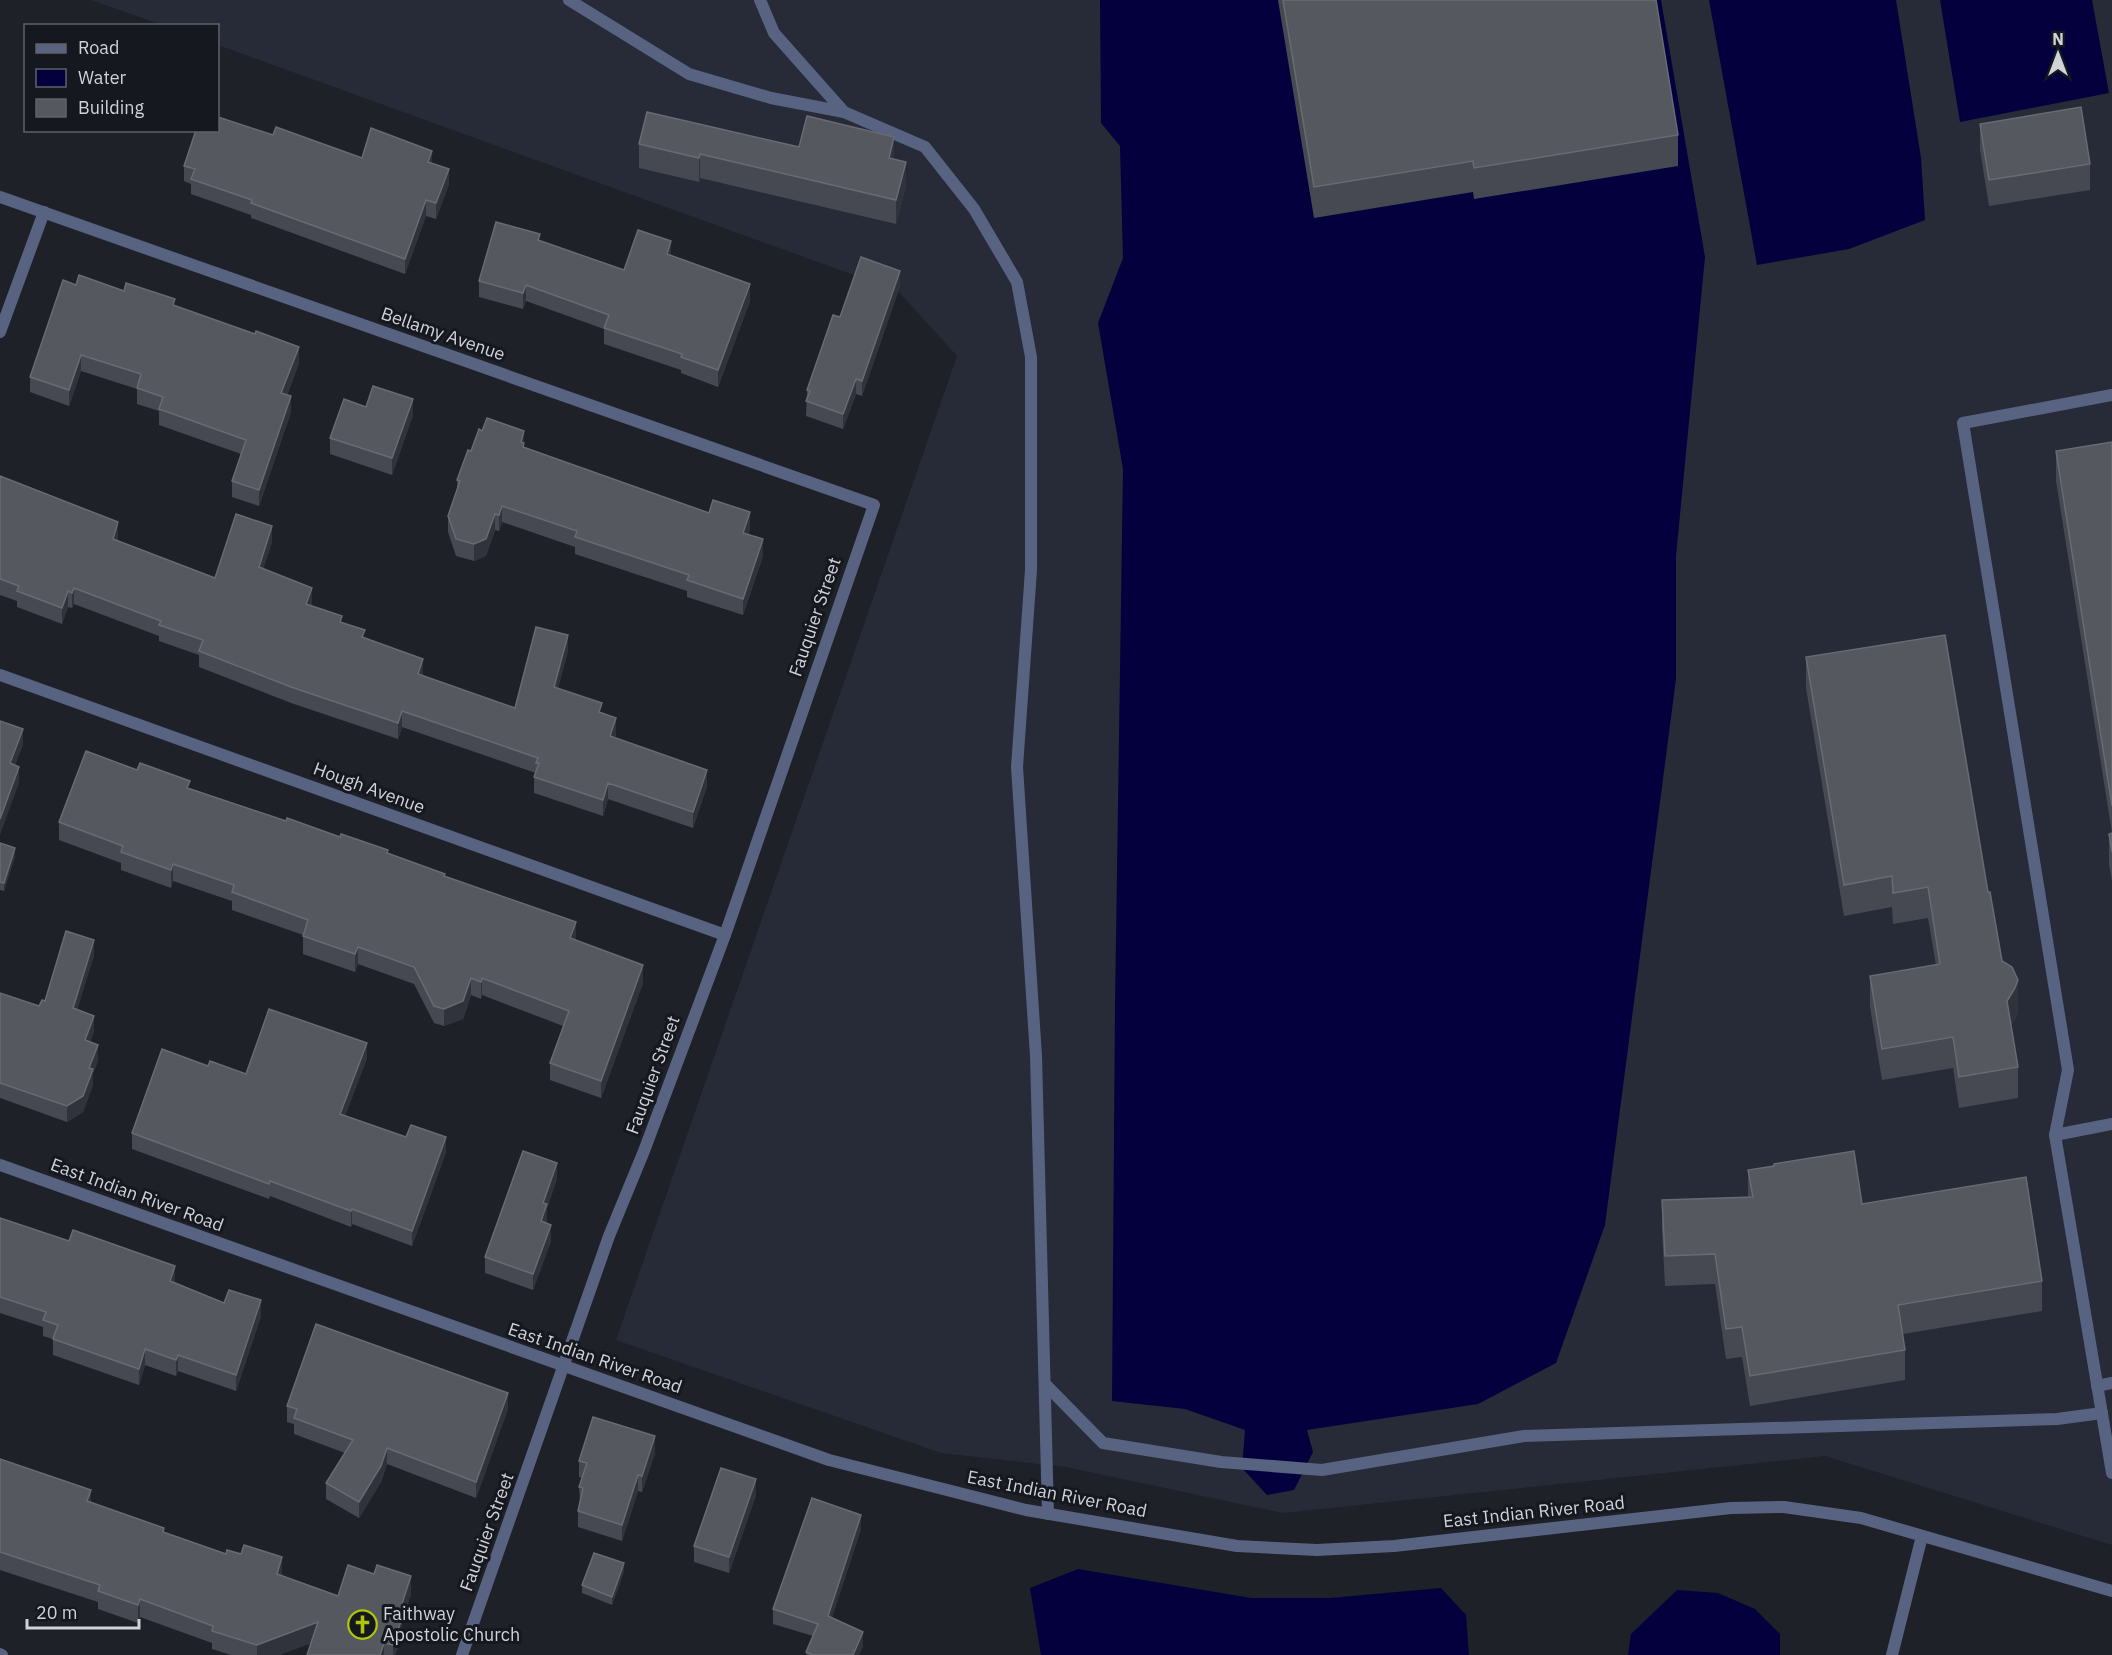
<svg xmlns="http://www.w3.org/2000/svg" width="2112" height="1655" font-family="'IBM Plex Sans',sans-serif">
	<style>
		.built { fill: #262b37 }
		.water { fill: #03003d }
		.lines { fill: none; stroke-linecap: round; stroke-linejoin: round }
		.service { stroke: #576381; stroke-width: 12 }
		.minor { stroke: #576381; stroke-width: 12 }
		.tertiary { stroke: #576381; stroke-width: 12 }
		.wall { fill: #464951 }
		.shaded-wall { fill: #30333b }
		.building { fill: #55585f; stroke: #686b72; stroke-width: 1.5 }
		.labels { text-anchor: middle; stroke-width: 6; stroke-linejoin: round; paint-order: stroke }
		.street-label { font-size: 18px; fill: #d0d2d7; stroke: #15181e }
		.poi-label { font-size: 18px; fill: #d0d2d7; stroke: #15181e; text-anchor: start }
	</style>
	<rect width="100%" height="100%" fill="#1e2128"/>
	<path class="built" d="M 91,0 L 2112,0 L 2112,1545 L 1825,1456 L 1283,1513 L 1066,1467 L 941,1453 L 616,1340 L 957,356 L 898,291 L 218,45 L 218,26 L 162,25 Z"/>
	<g class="water">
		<path d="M 1100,0 L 1661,0 L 1705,257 L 1676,556 L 1676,679 L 1605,1225 L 1556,1363 L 1478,1404 L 1307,1430 L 1313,1452 L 1294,1490 L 1267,1495 L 1242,1468 L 1245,1430 L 1185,1409 L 1112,1401 L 1115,1005 L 1123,469 L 1098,323 L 1123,258 L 1120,146 L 1101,123 Z"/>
		<path d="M 1709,0 L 1896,0 L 1921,158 L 1925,220 L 1849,249 L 1757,265 Z"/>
		<path d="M 1940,0 L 2092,0 L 2109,93 L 1960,122 Z"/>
		<path d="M 1078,1569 L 1251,1598 L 1330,1598 L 1441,1588 L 1466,1615 L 1469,1655 L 1041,1655 L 1030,1588 Z"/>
		<path d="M 1677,1590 L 1718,1593 L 1755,1609 L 1780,1634 L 1780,1655 L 1628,1655 L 1631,1634 Z"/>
	</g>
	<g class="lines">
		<g class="service">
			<path d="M 569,0 L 689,74 L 771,98 L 844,112 L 925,147 L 974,209 L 1017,282 L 1031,357 L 1031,570 L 1017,767 L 1036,1056 L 1048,1514"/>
			<path d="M 760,0 L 774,33 L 844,112"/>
			<path d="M 2112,395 L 1963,423 L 2068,1070 L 2055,1135 L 2112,1473"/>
			<path d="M 2055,1135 L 2112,1124"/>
			<path d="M 1045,1384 L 1103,1443 L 1221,1462 L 1322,1470 L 1524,1436 L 2057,1419 L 2102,1413"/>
			<path d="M 2097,1386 L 2112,1383"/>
			<path d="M 1892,1655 L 1922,1536"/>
		</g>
		<g class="minor">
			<path d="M 0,197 L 874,505 L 725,935 L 644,1151 L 609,1236 L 462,1655"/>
			<path d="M 0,332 L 44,212"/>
			<path d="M 0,675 L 725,935"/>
			<path d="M 0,1654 L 2,1655"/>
		</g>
		<path class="tertiary" d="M 0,1165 L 829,1460 L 1026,1510 L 1237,1546 L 1317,1550 L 1394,1546 L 1731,1508 L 1784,1507 L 1861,1518 L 2112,1591"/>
	</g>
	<g class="wall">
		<path d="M 1278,0 L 1656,0 L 1678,135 L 1678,166 L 1474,199 L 1473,192 L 1314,218 Z"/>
		<path d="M 1980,124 L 2090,164 L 2090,190 L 1989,206 L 1980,150 Z"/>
		<path d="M 273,135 L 362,158 L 432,163 L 449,184 L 436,219 L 426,216 L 405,274 L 251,218 L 251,215 L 191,194 L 191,184 L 184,181 L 184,166 Z"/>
		<path d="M 639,144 L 799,147 L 894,159 L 906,186 L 896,224 L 700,178 L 699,182 L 639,168 Z"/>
		<path d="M 540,241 L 624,270 L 671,255 L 750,301 L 718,387 L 681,373 L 681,370 L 604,344 L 604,329 L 526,301 L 523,309 L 479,297 L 479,281 Z"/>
		<path d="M 76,285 L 124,291 L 175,305 L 299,363 L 287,395 L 291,412 L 259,506 L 232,497 L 232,481 L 241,454 L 159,425 L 159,411 L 137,404 L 137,389 L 81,371 L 69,406 L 30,392 L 30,377 Z"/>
		<path d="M 900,286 L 862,396 L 856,394 L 843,429 L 806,416 L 807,390 L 840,317 Z"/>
		<path d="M 366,407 L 413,415 L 392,475 L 330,454 L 330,438 Z"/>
		<path d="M 482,431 L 524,448 L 750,529 L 748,535 L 763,556 L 743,615 L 687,597 L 687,591 L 575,554 L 575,547 L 502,522 L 499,531 L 495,530 L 486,556 L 474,561 L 456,556 L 448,532 L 448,516 L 457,489 L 457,480 Z"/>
		<path d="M 2112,442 L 2112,882 L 2109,864 L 2109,834 L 2112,833 L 2056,481 L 2056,451 Z"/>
		<path d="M 0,476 L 118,538 L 117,541 L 215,578 L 272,542 L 263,569 L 312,603 L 311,606 L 342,623 L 423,674 L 423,676 L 515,708 L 568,651 L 558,688 L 602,713 L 616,733 L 615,738 L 707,786 L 693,828 L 608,799 L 603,816 L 534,793 L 534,777 L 536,773 L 402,727 L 398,739 L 291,703 L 199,667 L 199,655 L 159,641 L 159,636 L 74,604 L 72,608 L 68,607 L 62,624 L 17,607 L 17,601 L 0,595 Z"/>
		<path d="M 1806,657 L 1988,892 L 2002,961 L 2018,1011 L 2015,1019 L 2011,1025 L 2018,1067 L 2018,1098 L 1959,1108 L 1953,1068 L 1882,1080 L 1870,1007 L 1870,976 L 1936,965 L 1928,918 L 1893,924 L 1892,907 L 1844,916 L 1806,688 Z"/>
		<path d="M 190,788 L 286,821 L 340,837 L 388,854 L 445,876 L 576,940 L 576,941 L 643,983 L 601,1098 L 550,1080 L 550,1063 L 563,1026 L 482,995 L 481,999 L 471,995 L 463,1019 L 444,1026 L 434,1023 L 414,984 L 358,964 L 355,972 L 303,954 L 303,935 L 232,910 L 232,901 L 173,881 L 171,888 L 121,870 L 121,863 L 59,840 L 59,822 Z"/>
		<path d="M 0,843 L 15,856 L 4,891 L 0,890 Z"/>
		<path d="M 94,955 L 77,1009 L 94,1031 L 90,1042 L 98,1061 L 93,1073 L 93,1085 L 83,1112 L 67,1122 L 0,1098 L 0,993 L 39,1006 Z"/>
		<path d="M 367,1058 L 345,1116 L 446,1152 L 412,1246 L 352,1224 L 351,1227 L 270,1196 L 269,1199 L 132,1149 L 132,1133 L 208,1066 L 246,1074 Z"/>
		<path d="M 1748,1170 L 1862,1204 L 2042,1281 L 2042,1311 L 1903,1334 L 1905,1350 L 1905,1380 L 1750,1406 L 1742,1357 L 1726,1359 L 1715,1284 L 1665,1286 L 1662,1230 L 1662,1200 L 1748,1197 Z"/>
		<path d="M 557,1179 L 547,1208 L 547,1220 L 546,1223 L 551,1241 L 533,1290 L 485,1273 L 485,1257 Z"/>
		<path d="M 0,1218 L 175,1282 L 224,1303 L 261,1316 L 236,1391 L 178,1371 L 176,1376 L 145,1365 L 139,1385 L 53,1355 L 53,1339 L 43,1336 L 43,1327 L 0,1313 Z"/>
		<path d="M 287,1406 L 508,1409 L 476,1498 L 387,1464 L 381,1482 L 359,1518 L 326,1499 L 326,1483 L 345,1453 L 294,1434 L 294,1424 L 287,1422 Z"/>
		<path d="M 655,1453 L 642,1492 L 638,1491 L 622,1541 L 578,1527 L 578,1511 L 580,1503 L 579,1487 L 582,1478 L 579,1477 L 579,1461 Z"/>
		<path d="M 0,1459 L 91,1503 L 164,1533 L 338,1596 L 411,1594 L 402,1620 L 402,1636 L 395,1655 L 307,1655 L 311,1643 L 279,1655 L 231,1655 L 212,1649 L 212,1643 L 140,1617 L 138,1623 L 98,1609 L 98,1602 L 0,1570 Z"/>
		<path d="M 756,1495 L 729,1573 L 694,1562 L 694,1546 Z"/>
		<path d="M 861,1529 L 832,1617 L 863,1646 L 859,1655 L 806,1655 L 806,1652 L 813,1636 L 773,1624 L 773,1609 Z"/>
		<path d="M 624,1571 L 612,1605 L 582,1593 L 582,1585 Z"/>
	</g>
	<g class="shaded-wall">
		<path d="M 894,137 L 894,161 L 889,158 Z"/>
		<path d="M 432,151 L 432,167 L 428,162 Z"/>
		<path d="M 700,154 L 700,178 L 699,182 L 699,158 Z"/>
		<path d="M 906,162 L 906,186 L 896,224 L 896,200 Z"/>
		<path d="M 449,169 L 449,184 L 436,219 L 436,203 Z"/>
		<path d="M 426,200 L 426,216 L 405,274 L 405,259 Z"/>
		<path d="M 671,241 L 671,257 L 667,254 Z"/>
		<path d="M 900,271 L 900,286 L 862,396 L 862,381 Z"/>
		<path d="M 750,284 L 750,301 L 718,387 L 718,370 Z"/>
		<path d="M 526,285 L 526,301 L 523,309 L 523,293 Z"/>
		<path d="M 299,347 L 299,363 L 281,409 L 281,393 Z"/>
		<path d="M 81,355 L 81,371 L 69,406 L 69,390 Z"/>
		<path d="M 856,379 L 856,394 L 843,429 L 843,414 Z"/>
		<path d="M 291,396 L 291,412 L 259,506 L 259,490 Z"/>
		<path d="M 413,399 L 413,415 L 392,475 L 392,458 Z"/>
		<path d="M 524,431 L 524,460 L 521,442 Z"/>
		<path d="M 502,506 L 502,522 L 499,531 L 499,515 Z"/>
		<path d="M 750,512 L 750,529 L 743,549 L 743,533 Z"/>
		<path d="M 495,514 L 495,530 L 486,556 L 474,561 L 474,544 Z"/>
		<path d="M 118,522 L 118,538 L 113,555 L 113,539 Z"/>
		<path d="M 272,526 L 272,542 L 259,583 L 259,567 Z"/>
		<path d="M 763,539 L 763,556 L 743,615 L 743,599 Z"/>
		<path d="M 74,588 L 74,604 L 72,608 L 72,593 Z"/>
		<path d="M 312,588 L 312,603 L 306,620 L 306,604 Z"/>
		<path d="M 68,591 L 68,607 L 62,624 L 62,608 Z"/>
		<path d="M 568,635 L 568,651 L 554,703 L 554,687 Z"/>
		<path d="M 423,659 L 423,674 L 418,690 L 418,674 Z"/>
		<path d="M 402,711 L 402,727 L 398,739 L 398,723 Z"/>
		<path d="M 616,718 L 616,733 L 610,752 L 610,736 Z"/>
		<path d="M 23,729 L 23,745 L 10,779 L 10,763 Z"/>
		<path d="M 19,767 L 19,783 L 0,835 L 0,819 Z"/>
		<path d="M 707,770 L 707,786 L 693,828 L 693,812 Z"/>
		<path d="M 608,783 L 608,799 L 603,816 L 603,800 Z"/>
		<path d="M 15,848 L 15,856 L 4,891 L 4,883 Z"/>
		<path d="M 173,864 L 173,881 L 171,888 L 171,870 Z"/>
		<path d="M 576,922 L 576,940 L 570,956 L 570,938 Z"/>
		<path d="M 94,940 L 94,955 L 73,1024 L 73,1008 Z"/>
		<path d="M 358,947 L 358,964 L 355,972 L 355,954 Z"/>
		<path d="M 643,965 L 643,983 L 601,1098 L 601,1081 Z"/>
		<path d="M 471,978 L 471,995 L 463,1019 L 444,1026 L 444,1009 Z"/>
		<path d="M 482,978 L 482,995 L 481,999 L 481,982 Z"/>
		<path d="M 2018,980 L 2018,1011 L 2015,1019 L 2007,1032 L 2007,1001 Z"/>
		<path d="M 94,1016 L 94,1031 L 85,1056 L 85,1040 Z"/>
		<path d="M 367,1043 L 367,1058 L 340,1129 L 340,1114 Z"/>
		<path d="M 98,1045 L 98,1061 L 93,1073 L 93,1085 L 83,1112 L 67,1122 L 67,1106 L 89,1068 Z"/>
		<path d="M 446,1137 L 446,1152 L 412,1246 L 412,1231 Z"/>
		<path d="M 557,1163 L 557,1179 L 547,1208 L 547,1220 L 541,1237 L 541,1221 L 543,1203 Z"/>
		<path d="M 352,1209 L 352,1224 L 351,1227 L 351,1211 Z"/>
		<path d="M 551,1225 L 551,1241 L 533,1290 L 533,1274 Z"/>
		<path d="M 175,1266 L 175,1282 L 170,1281 Z"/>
		<path d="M 261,1300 L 261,1316 L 236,1391 L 236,1375 Z"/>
		<path d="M 145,1349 L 145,1365 L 139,1385 L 139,1369 Z"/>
		<path d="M 178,1355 L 178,1371 L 176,1376 L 176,1360 Z"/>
		<path d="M 508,1393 L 508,1409 L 476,1498 L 476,1482 Z"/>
		<path d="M 655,1436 L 655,1453 L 642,1492 L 642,1476 Z"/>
		<path d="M 387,1448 L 387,1464 L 381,1482 L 359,1518 L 359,1502 Z"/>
		<path d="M 638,1475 L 638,1491 L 622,1541 L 622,1525 Z"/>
		<path d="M 756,1479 L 756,1495 L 729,1573 L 729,1557 Z"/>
		<path d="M 91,1490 L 91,1508 L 87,1501 Z"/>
		<path d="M 861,1515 L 861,1529 L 828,1630 L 828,1616 Z"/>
		<path d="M 282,1557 L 282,1575 L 277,1592 L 277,1574 Z"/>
		<path d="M 624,1563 L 624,1571 L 612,1605 L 612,1597 Z"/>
		<path d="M 411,1576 L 411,1594 L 402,1620 L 402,1636 L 395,1655 L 393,1655 L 393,1645 L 398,1616 Z"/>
		<path d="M 140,1599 L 140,1617 L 138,1623 L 138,1605 Z"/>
		<path d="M 318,1622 L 318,1640 L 279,1655 L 257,1655 L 257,1645 Z"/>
		<path d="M 863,1632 L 863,1646 L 859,1655 L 853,1655 Z"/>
		<path d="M 384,1643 L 384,1655 L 380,1655 Z"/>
	</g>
	<g class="building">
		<path d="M 1283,0 L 1656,0 L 1678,135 L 1474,168 L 1473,161 L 1314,187 Z"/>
		<path d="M 2081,107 L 2090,164 L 1989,180 L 1980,124 Z"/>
		<path d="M 647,112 L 799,147 L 807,116 L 894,137 L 889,158 L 906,162 L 896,200 L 700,154 L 699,158 L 639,144 Z"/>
		<path d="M 218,117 L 273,135 L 276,127 L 362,158 L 371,128 L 432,151 L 428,162 L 449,169 L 436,203 L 426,200 L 405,259 L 251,203 L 252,200 L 191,179 L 195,169 L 184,166 L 196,130 L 218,130 Z"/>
		<path d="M 496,222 L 540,234 L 538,240 L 624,270 L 638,230 L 671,241 L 667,254 L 750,284 L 718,370 L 681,357 L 682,354 L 604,328 L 609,315 L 526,285 L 523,293 L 479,281 Z"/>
		<path d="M 861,257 L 900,271 L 862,381 L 856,379 L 843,414 L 806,401 L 810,391 L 807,390 L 833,315 L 840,317 Z"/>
		<path d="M 79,275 L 124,291 L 126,283 L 175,299 L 173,305 L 255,334 L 256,331 L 299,347 L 281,393 L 291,396 L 259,490 L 232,481 L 246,440 L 159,409 L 163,397 L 137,388 L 141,374 L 81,355 L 69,390 L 30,377 L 63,280 L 76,285 Z"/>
		<path d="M 373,386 L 413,399 L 392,458 L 330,438 L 344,399 L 366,407 Z"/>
		<path d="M 487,418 L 524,431 L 521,442 L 524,443 L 523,447 L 709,513 L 713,500 L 750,512 L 743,533 L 763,539 L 743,599 L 687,580 L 689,575 L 575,537 L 577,531 L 502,506 L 499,515 L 495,514 L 486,539 L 474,544 L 456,539 L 448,516 L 460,481 L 457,480 L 468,450 L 471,451 L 479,429 L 482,431 Z"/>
		<path d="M 2112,442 L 2112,806 L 2056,451 Z"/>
		<path d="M 0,476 L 118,522 L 113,539 L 215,578 L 236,514 L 272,526 L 259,567 L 312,588 L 306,604 L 342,616 L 340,622 L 365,630 L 362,637 L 423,659 L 418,674 L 515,708 L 536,627 L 568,635 L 554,687 L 602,703 L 599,712 L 616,718 L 610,736 L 707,770 L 693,812 L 608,783 L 603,800 L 534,777 L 539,763 L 536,763 L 538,758 L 402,711 L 398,723 L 291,687 L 199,651 L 203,640 L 159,625 L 161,621 L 74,588 L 72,593 L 68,591 L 62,608 L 17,591 L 19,586 L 0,579 Z"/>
		<path d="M 1945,635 L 1988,892 L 1990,892 L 2002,961 L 2012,967 L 2018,980 L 2015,988 L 2007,1001 L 2018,1067 L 1959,1077 L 1953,1037 L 1882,1049 L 1870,976 L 1940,964 L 1928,887 L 1893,893 L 1892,876 L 1844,885 L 1806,657 Z"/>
		<path d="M 0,721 L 23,729 L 10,763 L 19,767 L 0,819 Z"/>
		<path d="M 86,751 L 137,770 L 140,763 L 190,781 L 187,788 L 286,821 L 287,818 L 340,837 L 341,834 L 388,850 L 387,853 L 445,874 L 444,876 L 576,922 L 570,938 L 643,965 L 601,1081 L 550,1063 L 569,1011 L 482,978 L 481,982 L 471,978 L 463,1001 L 444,1009 L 434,1006 L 414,967 L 358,947 L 355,954 L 303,936 L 308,920 L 232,892 L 234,885 L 173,864 L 171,870 L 121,852 L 123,846 L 59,822 Z"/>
		<path d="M 2112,833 L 2112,852 L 2109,834 Z"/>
		<path d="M 0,843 L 15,848 L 4,883 L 0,882 Z"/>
		<path d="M 66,931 L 94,940 L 73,1008 L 94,1016 L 85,1040 L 98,1045 L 89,1068 L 93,1069 L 83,1096 L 67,1106 L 0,1083 L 0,993 L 39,1006 L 42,1000 L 45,1001 Z"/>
		<path d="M 269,1009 L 367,1043 L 340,1114 L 406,1137 L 411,1125 L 446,1137 L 412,1231 L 352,1209 L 351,1211 L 270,1181 L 269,1184 L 132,1133 L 162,1049 L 208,1066 L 210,1061 L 246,1074 Z"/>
		<path d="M 523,1151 L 557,1163 L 543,1203 L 547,1204 L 541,1221 L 551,1225 L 533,1274 L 485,1257 Z"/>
		<path d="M 1854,1151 L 1862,1204 L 2026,1177 L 2042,1281 L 1898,1305 L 1905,1350 L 1750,1376 L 1742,1327 L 1726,1329 L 1715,1254 L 1665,1256 L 1662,1200 L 1753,1197 L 1748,1170 L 1774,1166 L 1774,1164 Z"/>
		<path d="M 0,1218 L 69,1241 L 73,1230 L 175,1266 L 170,1281 L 224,1303 L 229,1290 L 261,1300 L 236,1375 L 178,1355 L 176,1360 L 145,1349 L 139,1369 L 53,1339 L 58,1325 L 43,1320 L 46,1312 L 0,1297 Z"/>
		<path d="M 316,1324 L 508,1393 L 476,1482 L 387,1448 L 381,1466 L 359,1502 L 326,1483 L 353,1440 L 294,1418 L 297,1409 L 287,1406 Z"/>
		<path d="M 593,1417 L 655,1436 L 642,1476 L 638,1475 L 622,1525 L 578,1511 L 583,1488 L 579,1487 L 587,1463 L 579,1461 Z"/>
		<path d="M 0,1459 L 91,1490 L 87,1501 L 164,1528 L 163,1532 L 226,1554 L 227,1550 L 241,1554 L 244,1545 L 282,1557 L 277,1574 L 338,1596 L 348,1565 L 374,1574 L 377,1565 L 411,1576 L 398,1616 L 402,1618 L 393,1645 L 384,1643 L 380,1655 L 307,1655 L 318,1622 L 257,1645 L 212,1631 L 213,1626 L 140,1599 L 138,1605 L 98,1591 L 100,1585 L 0,1552 Z"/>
		<path d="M 721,1468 L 756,1479 L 729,1557 L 694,1546 Z"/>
		<path d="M 812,1498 L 861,1515 L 828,1616 L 863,1632 L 853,1655 L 813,1655 L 806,1652 L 818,1624 L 773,1609 Z"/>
		<path d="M 594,1553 L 624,1563 L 612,1597 L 582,1585 Z"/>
	</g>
	<defs>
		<symbol id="church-ring" viewBox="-11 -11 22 22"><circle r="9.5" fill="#15181e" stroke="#aec509" stroke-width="1.5"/><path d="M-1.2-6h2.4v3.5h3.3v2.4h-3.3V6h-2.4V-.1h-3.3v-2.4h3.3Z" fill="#aec509"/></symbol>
	</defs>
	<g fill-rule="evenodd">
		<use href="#church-ring" x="346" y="1608" width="33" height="33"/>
	</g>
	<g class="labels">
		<g class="street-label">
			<text transform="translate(443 334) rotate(19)" y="6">Bellamy Avenue</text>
			<text transform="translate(815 617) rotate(-71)" y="6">Fauquier Street</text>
			<text transform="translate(369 788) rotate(20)" y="6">Hough Avenue</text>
			<text transform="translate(653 1075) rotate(-70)" y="6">Fauquier Street</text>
			<text transform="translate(137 1195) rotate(20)" y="6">East Indian River Road</text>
			<text transform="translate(595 1358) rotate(19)" y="6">East Indian River Road</text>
			<text transform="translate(1057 1494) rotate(11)" y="6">East Indian River Road</text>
			<text transform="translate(1534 1512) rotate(-6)" y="6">East Indian River Road</text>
			<text transform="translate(487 1532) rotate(-70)" y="6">Fauquier Street</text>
		</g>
		<g class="poi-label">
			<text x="383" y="1620">Faithway<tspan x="383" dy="21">Apostolic Church</tspan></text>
		</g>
	</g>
	<rect x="24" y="24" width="195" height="108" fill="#15181e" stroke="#606268" stroke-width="1.5"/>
	<rect x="36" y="44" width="30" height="9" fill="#576381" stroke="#606268" stroke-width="1.5"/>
	<text x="78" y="54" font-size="18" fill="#d0d2d7">Road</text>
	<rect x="36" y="69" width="30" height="18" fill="#03003d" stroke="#606268" stroke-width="1.5"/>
	<text x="78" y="84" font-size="18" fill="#d0d2d7">Water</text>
	<rect x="36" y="99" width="30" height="18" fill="#55585f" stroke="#606268" stroke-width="1.5"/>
	<text x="78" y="114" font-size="18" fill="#d0d2d7">Building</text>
	<g transform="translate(2058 54)" stroke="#15181e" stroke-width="4.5" paint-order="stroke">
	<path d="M0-4.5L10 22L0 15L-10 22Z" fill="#d0d2d7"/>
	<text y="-9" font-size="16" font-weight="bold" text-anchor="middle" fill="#d0d2d7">N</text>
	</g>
	<path d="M27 1619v9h112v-9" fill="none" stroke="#d0d2d7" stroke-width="3"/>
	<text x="36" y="1619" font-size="18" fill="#d0d2d7" stroke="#15181e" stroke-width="4.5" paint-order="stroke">20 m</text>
</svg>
